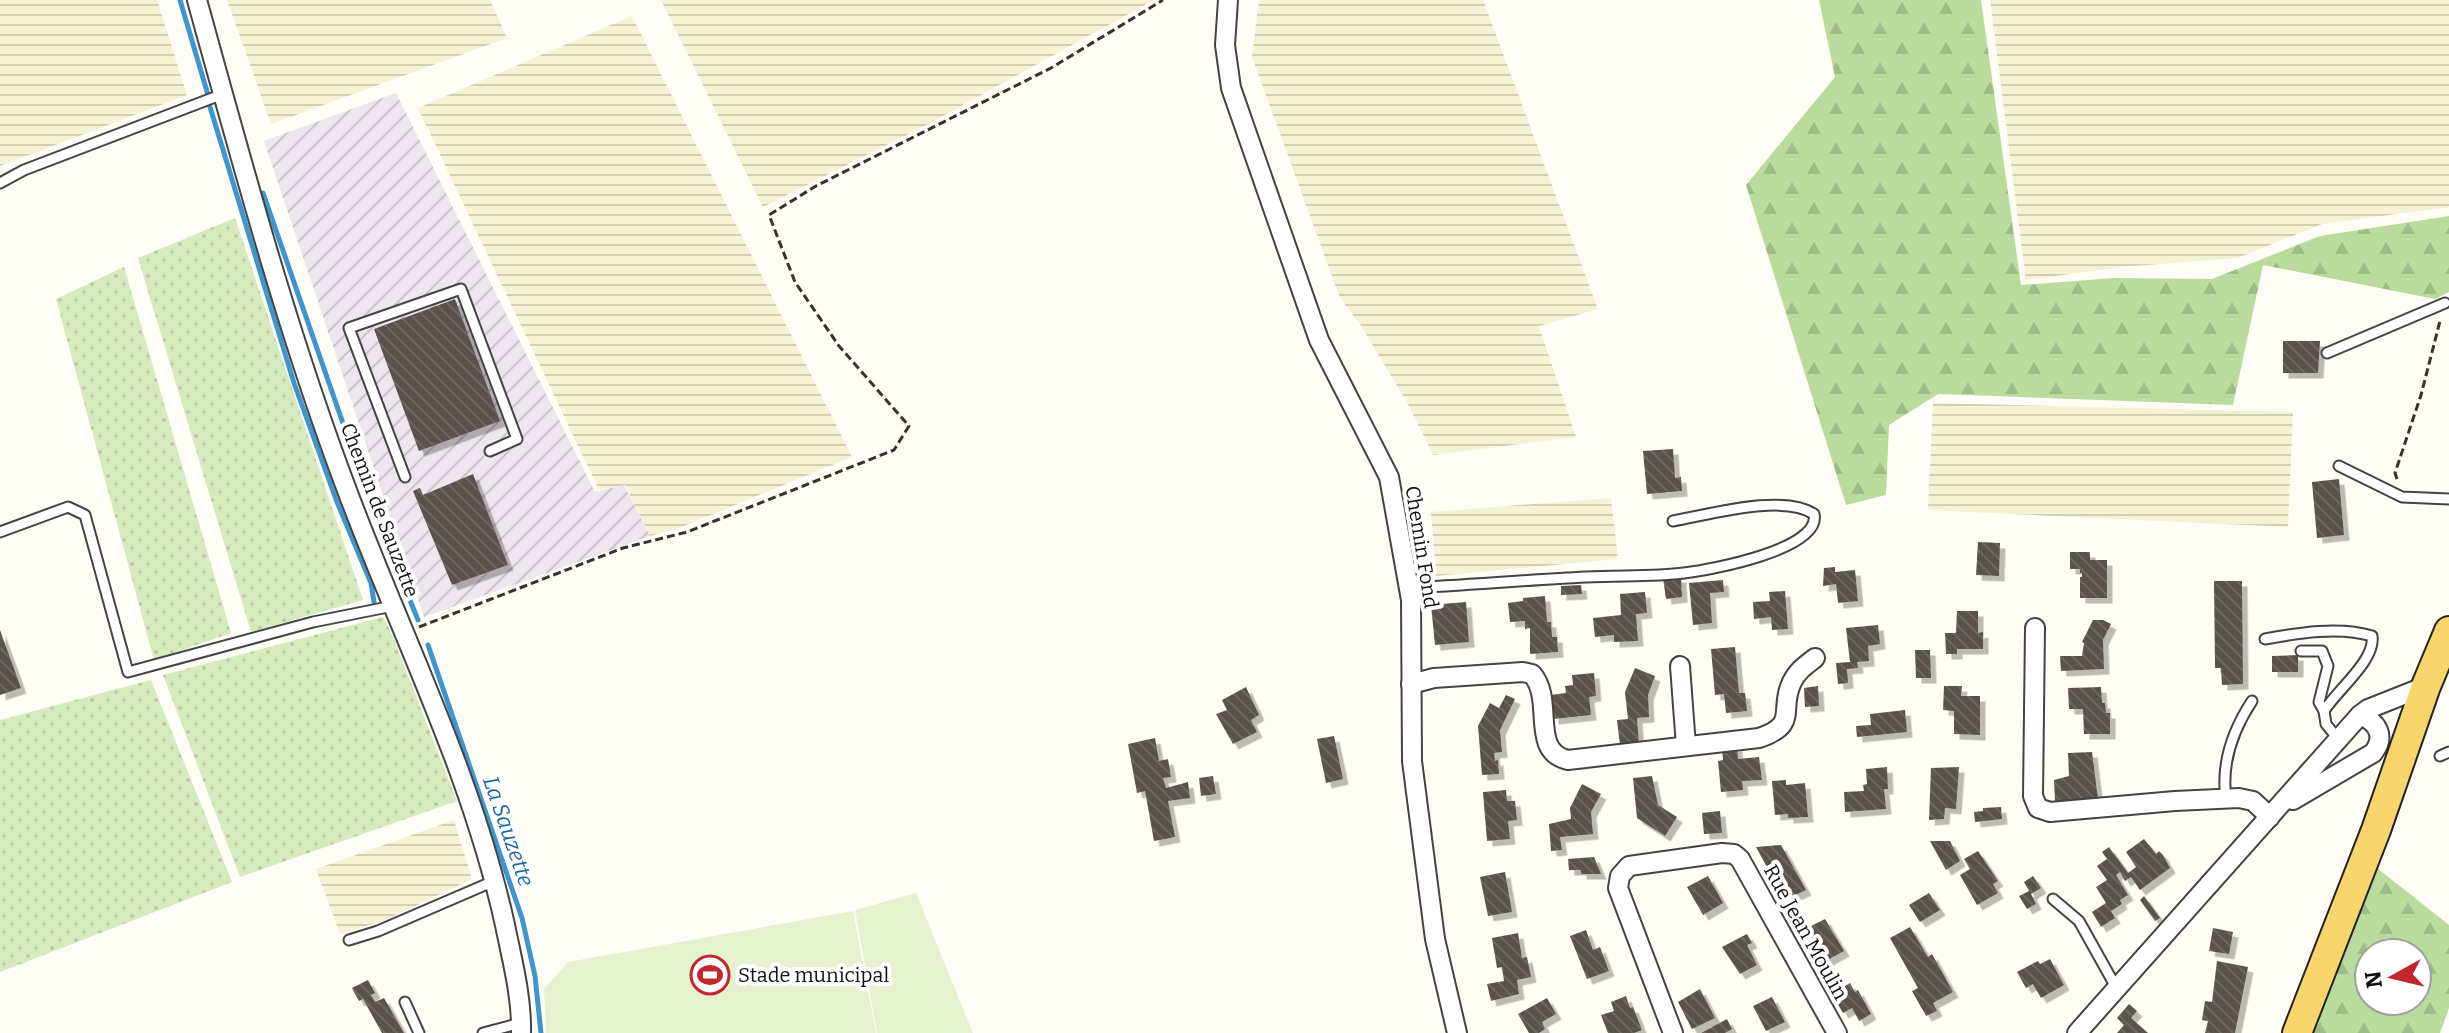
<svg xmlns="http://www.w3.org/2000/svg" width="2449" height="1033" font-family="Bitter,serif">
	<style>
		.industrial { fill: url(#industrial-furrows) }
		.farmland { fill: url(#farmland-rules) }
		.grass { fill: url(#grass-dots) }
		.forest { fill: url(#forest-firs); fill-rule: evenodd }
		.pitch { fill: #e6f2cf }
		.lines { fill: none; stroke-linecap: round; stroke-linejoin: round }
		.stream { stroke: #3f96cf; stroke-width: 5 }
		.building { fill: url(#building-back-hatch); filter: url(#shadow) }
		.lane-casing { stroke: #444; stroke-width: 13 }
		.street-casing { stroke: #444; stroke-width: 22 }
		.primary-casing { stroke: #222; stroke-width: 32 }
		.path { stroke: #333; stroke-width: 3; stroke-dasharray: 8 4; stroke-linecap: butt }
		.lane { stroke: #fff; stroke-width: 9 }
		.street { stroke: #fff; stroke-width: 18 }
		.primary { stroke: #f9d66b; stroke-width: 28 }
		.labels { text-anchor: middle; stroke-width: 8; stroke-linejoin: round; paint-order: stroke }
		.street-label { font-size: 20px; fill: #111; stroke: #fff }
		.poi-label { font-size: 20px; fill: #111; stroke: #fff; text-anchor: start }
		.water-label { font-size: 22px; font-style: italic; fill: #1768a6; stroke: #fff }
	</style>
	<defs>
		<pattern id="industrial-furrows" width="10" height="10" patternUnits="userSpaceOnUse" patternTransform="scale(2)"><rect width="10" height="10" fill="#eee6ef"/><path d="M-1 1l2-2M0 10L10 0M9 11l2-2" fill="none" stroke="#cbc4cc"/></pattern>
		<pattern id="farmland-rules" width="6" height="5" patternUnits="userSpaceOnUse" patternTransform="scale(2)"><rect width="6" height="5" fill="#f6f3d4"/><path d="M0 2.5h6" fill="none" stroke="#d2cfb5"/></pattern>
		<pattern id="grass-dots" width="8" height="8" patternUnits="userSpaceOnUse" patternTransform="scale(2)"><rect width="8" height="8" fill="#d5ebbd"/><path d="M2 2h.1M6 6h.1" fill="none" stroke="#b6c8a1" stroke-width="1.8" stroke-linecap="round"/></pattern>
		<pattern id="forest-firs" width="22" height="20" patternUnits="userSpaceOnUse" patternTransform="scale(2)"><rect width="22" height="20" fill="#b9dc9c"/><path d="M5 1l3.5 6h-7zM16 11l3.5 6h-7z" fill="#9ebc85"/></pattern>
		<pattern id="building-back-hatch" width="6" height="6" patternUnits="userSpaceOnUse" patternTransform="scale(2)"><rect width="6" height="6" fill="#5a524d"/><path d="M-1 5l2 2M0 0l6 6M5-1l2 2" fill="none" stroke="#6d6662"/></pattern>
		<filter id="shadow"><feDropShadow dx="5.5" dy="5.5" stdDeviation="0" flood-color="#0004"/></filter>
	</defs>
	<rect width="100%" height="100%" fill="#fffdf5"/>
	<path class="industrial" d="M 396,93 L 595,492 L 624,485 L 650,536 L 424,617 L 264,141 Z"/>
	<g class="farmland">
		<path d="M 0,0 L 157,0 L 187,95 L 0,166 Z"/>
		<path d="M 227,0 L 490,0 L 507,38 L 271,124 Z"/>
		<path d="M 661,0 L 1154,0 L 921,128 L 763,207 Z"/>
		<path d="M 1259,0 L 1483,0 L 1598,309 L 1539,326 L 1576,437 L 1433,455 L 1407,402 L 1360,324 L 1340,298 L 1252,57 Z"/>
		<path d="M 1990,0 L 2449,0 L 2449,207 L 2322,224 L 2237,258 L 2121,267 L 2026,280 Z"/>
		<path d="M 632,16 L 852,457 L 679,528 L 650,536 L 625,485 L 599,490 L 418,108 Z"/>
		<path d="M 1933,403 L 2293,412 L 2288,527 L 1928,510 Z"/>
		<path d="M 1611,498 L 1618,559 L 1436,576 L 1431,512 Z"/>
		<path d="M 454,820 L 472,879 L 386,920 L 340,934 L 316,869 Z"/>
	</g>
	<g class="grass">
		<path d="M 235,218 L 363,600 L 251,632 L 138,258 Z"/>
		<path d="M 124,267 L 231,633 L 154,660 L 56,299 Z"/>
		<path d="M 383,617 L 393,637 L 457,801 L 240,877 L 163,675 Z"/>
		<path d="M 151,680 L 232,882 L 0,972 L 0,720 Z"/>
	</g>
	<g class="forest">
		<path d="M 1819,0 L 1981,0 L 2021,285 L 2114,278 L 2212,279 L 2320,236 L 2449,216 L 2449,292 L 2435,299 L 2263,265 L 2233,405 L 1938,394 L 1889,425 L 1886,495 L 1846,505 L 1746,185 L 1835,77 Z"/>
		<path d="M 2372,864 L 2449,925 L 2449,1008 L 2440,1033 L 2309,1033 ZM 2369,953 L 2417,953 L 2417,1001 L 2369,1001 Z"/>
	</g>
	<g class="pitch">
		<path d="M 916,893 L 973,1033 L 877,1033 L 855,910 Z"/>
		<path d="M 853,911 L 876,1033 L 546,1033 L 544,989 L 568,962 Z"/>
	</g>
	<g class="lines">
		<g class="stream">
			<path d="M 180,0 L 208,95"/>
			<path d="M 210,107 L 294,383 L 337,502 L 371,583 L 374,602"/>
			<path d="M 263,193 L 363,481"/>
			<path d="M 370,501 L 418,620"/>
			<path d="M 428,645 L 522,918 L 535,976 L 541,1033"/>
		</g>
	</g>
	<g class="building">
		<path d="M 455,299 L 500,421 L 419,451 L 374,329 Z"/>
		<path d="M 2283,341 L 2320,341 L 2318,373 L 2283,373 Z"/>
		<path d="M 1673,449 L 1675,478 L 1681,477 L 1682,491 L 1647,494 L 1643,451 Z"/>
		<path d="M 473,474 L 508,565 L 452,585 L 413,491 L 420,488 L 423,495 Z"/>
		<path d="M 2339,479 L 2344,535 L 2317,538 L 2312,482 Z"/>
		<path d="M 1978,542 L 2000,543 L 1999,576 L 1976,575 Z"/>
		<path d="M 2070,552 L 2090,552 L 2090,560 L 2107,560 L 2107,598 L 2080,598 L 2080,577 L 2082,577 L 2082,573 L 2080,573 L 2080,569 L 2070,569 Z"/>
		<path d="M 1835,567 L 1835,572 L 1855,570 L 1858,601 L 1838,603 L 1836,584 L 1823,586 L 1824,568 Z"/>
		<path d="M 1681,577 L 1682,597 L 1666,599 L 1663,578 Z"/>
		<path d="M 1723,580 L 1724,592 L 1710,593 L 1712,623 L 1693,625 L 1689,583 Z"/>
		<path d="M 2214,581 L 2242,581 L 2243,684 L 2222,685 L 2221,668 L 2215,668 Z"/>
		<path d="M 1581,585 L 1582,594 L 1561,595 L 1561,586 Z"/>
		<path d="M 1785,591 L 1788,629 L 1772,630 L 1771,617 L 1754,619 L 1753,602 L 1770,601 L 1769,592 Z"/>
		<path d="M 1645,592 L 1647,613 L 1636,614 L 1638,641 L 1614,642 L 1614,635 L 1595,637 L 1593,618 L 1621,615 L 1620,594 Z"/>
		<path d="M 1545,596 L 1547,622 L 1551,622 L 1552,637 L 1557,637 L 1558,652 L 1530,654 L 1530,628 L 1525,629 L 1525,621 L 1510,622 L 1508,603 L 1523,601 L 1523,598 Z"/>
		<path d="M 1466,602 L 1469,642 L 1435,645 L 1431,605 Z"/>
		<path d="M 1957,611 L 1978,611 L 1978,633 L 1983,632 L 1983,649 L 1957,649 L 1957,654 L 1946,654 L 1945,633 L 1956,633 Z"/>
		<path d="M 2093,620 L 2103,620 L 2111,624 L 2103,640 L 2104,669 L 2061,671 L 2060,656 L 2082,656 L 2084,643 L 2082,642 Z"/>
		<path d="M 1878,625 L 1880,644 L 1868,646 L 1869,661 L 1857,662 L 1858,668 L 1847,669 L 1848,683 L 1838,684 L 1836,663 L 1850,662 L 1846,628 Z"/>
		<path d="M 0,630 L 21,688 L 0,695 Z"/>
		<path d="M 1735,647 L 1739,693 L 1745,693 L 1747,711 L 1726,713 L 1724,694 L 1715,695 L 1711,649 Z"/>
		<path d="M 1915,650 L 1930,650 L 1931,678 L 1916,678 Z"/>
		<path d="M 2298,655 L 2298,672 L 2272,672 L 2272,656 Z"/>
		<path d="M 1635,668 L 1655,676 L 1648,695 L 1649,717 L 1637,718 L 1639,743 L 1620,745 L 1617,720 L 1628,719 L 1625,692 Z"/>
		<path d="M 1594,673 L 1596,696 L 1589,697 L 1591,715 L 1553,719 L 1551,695 L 1566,693 L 1565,686 L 1573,685 L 1572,675 Z"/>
		<path d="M 1818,686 L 1819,706 L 1805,707 L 1804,688 Z"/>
		<path d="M 1944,686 L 1962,686 L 1961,696 L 1980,696 L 1980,735 L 1954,734 L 1954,711 L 1943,710 Z"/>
		<path d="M 1246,687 L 1259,715 L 1251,720 L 1257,732 L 1233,744 L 1216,714 L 1227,710 L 1222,700 Z"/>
		<path d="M 2101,687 L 2102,703 L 2105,703 L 2106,713 L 2110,713 L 2110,734 L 2084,734 L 2083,709 L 2069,709 L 2068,688 Z"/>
		<path d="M 1506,695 L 1515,699 L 1500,730 L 1502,752 L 1494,753 L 1495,761 L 1498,760 L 1499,774 L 1482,775 L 1478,726 L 1490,703 L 1499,708 Z"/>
		<path d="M 1905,710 L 1907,732 L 1857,737 L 1856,726 L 1871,725 L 1870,714 Z"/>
		<path d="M 1334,736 L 1343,779 L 1326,783 L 1317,739 Z"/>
		<path d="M 1155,738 L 1159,761 L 1168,759 L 1171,777 L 1163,778 L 1166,788 L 1188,782 L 1190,798 L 1168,801 L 1175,837 L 1154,841 L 1145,791 L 1137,793 L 1128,744 Z"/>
		<path d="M 1737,746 L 1738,759 L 1759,757 L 1762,780 L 1742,781 L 1743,790 L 1721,792 L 1718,761 L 1723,760 L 1722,747 Z"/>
		<path d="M 2092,752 L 2098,799 L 2055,801 L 2054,780 L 2069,776 L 2068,753 Z"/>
		<path d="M 1887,767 L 1888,789 L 1884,789 L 1886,809 L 1845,812 L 1844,792 L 1864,791 L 1863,785 L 1867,784 L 1866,769 Z"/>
		<path d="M 1959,767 L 1956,809 L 1945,808 L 1944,819 L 1929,820 L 1931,768 Z"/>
		<path d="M 1213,776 L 1216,794 L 1201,796 L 1199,778 Z"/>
		<path d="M 1652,776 L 1658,805 L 1677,817 L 1665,836 L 1637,818 L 1633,778 Z"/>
		<path d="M 1786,780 L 1786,785 L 1805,783 L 1808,817 L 1788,818 L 1788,814 L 1775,815 L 1772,781 Z"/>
		<path d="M 1582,784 L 1601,794 L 1591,812 L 1593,834 L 1560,837 L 1562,850 L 1551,851 L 1549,824 L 1571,819 L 1570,808 Z"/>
		<path d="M 1506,790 L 1507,801 L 1515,801 L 1517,820 L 1508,821 L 1510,839 L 1487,841 L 1483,792 Z"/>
		<path d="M 2001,807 L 2002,819 L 1975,822 L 1974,812 L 1983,811 L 1983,808 Z"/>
		<path d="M 1720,811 L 1722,833 L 1704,834 L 1702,813 Z"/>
		<path d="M 2144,839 L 2156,854 L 2159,851 L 2163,855 L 2170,868 L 2140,890 L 2131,877 L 2125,881 L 2120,872 L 2116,875 L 2128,895 L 2120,900 L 2122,904 L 2111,911 L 2115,918 L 2101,927 L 2092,912 L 2106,903 L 2096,887 L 2107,880 L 2097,866 L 2107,859 L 2102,852 L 2109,847 L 2128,873 L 2136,867 L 2126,852 Z"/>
		<path d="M 1930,841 L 1950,841 L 1960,861 L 1946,870 Z"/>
		<path d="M 1781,845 L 1806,890 L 1785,900 L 1756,847 Z"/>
		<path d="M 1978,851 L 1998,881 L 1993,884 L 1998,893 L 1977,905 L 1960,875 L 1970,869 L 1964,859 Z"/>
		<path d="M 1594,857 L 1601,874 L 1581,874 L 1581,870 L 1569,870 L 1568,859 Z"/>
		<path d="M 1505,872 L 1512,912 L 1488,916 L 1480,877 Z"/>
		<path d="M 1708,876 L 1723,903 L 1703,915 L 1687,887 Z"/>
		<path d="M 2033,876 L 2041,888 L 2031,894 L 2036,904 L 2027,909 L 2019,896 L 2029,891 L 2024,882 Z"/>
		<path d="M 1929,893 L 1940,910 L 1920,922 L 1909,905 Z"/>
		<path d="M 2144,896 L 2160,918 L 2155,921 L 2140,900 Z"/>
		<path d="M 1825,919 L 1844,951 L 1817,966 L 1806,946 L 1814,942 L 1807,928 Z"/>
		<path d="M 1910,927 L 1928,957 L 1932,954 L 1953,992 L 1933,1003 L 1937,1011 L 1926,1016 L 1912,991 L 1918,988 L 1890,938 Z"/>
		<path d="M 2213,928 L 2233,932 L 2229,954 L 2209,951 Z"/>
		<path d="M 1586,930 L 1593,950 L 1600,947 L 1609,971 L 1587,979 L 1570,936 Z"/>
		<path d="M 1518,933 L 1522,958 L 1527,957 L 1531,977 L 1517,980 L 1519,994 L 1491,1001 L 1487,984 L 1504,981 L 1502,967 L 1497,968 L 1492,938 Z"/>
		<path d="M 1747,934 L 1752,943 L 1747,945 L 1757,965 L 1740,974 L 1722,947 Z"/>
		<path d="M 2050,959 L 2064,985 L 2041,998 L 2033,984 L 2026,988 L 2017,972 L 2038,961 L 2040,964 Z"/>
		<path d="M 2217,961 L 2248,967 L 2235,1033 L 2205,1033 L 2208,1021 L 2202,1020 L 2205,1001 L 2212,1002 Z"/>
		<path d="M 368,980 L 375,993 L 371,995 L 375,1002 L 384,998 L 404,1033 L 382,1033 L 363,999 L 359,1001 L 352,988 Z"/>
		<path d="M 1850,983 L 1855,992 L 1858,990 L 1871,1014 L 1859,1021 L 1852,1008 L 1843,1013 L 1832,994 Z"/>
		<path d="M 1700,989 L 1715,1018 L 1692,1029 L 1678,1002 Z"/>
		<path d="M 1626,996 L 1630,1008 L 1633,1007 L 1642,1030 L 1634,1033 L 1608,1033 L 1601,1015 L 1614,1011 L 1611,1002 Z"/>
		<path d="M 1772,997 L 1785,1022 L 1766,1031 L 1753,1006 Z"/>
		<path d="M 1547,998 L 1556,1014 L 1542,1022 L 1545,1029 L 1539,1033 L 1529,1033 L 1518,1014 Z"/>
		<path d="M 2129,1004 L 2137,1011 L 2131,1018 L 2148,1033 L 2117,1033 L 2124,1025 L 2117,1018 Z"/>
		<path d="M 1727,1019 L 1732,1029 L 1725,1033 L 1701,1033 Z"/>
	</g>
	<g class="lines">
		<defs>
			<g id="lane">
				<path d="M 0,183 L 24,170 L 223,94"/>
				<path d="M 2327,353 L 2445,303"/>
				<path d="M 2339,466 L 2402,497 L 2449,499"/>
				<path d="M 405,477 L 349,328 L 461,289 L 517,439 L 490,451"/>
				<path d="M 0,532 L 68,507 L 85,515 L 128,672 L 313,622 L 393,606"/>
				<path d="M 1409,588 C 1468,585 1527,580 1586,577 C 1619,575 1652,577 1684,573 C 1711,570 1822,549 1814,514 C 1783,493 1708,515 1673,521"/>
				<path d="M 2265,639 C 2298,633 2339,626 2372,636 C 2376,660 2337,690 2324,711 L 2326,724 L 2338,739"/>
				<path d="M 2301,651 L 2322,651 L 2328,666 L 2319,702 L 2324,711"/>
				<path d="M 2440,756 L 2449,752"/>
				<path d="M 2226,799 C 2221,764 2233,730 2252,701"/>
				<path d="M 2053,899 L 2079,921 L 2117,989"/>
				<path d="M 349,940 L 378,931 L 494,881"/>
				<path d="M 405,1002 L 419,1033"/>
				<path d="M 483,1033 L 521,1023"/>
			</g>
			<g id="street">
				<path d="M 197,0 C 243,166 287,332 348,493 C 402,637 472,774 505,925 C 512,960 522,997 521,1033"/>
				<path d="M 1228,0 L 1225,45 L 1231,88 L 1319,340 L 1389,477 L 1411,600 L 1412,761 L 1435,939 L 1457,1033"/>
				<path d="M 2035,628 L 2033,796 L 2038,808 L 2050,812 L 2175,801 L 2239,798 L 2253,801 L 2270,817"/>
				<path d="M 1680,666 L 1686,746"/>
				<path d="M 1411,684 L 1434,678 L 1523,672 L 1532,674 C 1555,700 1529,751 1568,760 L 1759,738 C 1800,724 1778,710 1792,682 C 1797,671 1806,665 1815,658"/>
				<path d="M 2293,800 L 2373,753 C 2386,737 2378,722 2360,715"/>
				<path d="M 1673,1033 L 1618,888 L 1620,876 L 1629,866 L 1722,853 L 1734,854 L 1740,859 L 1837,1033"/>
				<path d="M 2077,1033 L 2360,715 L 2368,709 L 2426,686"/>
			</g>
			<path id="primary" d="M 2297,1033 L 2376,830 L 2426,686 L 2449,631"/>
		</defs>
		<use href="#lane" class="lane-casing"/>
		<use href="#street" class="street-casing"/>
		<use href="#primary" class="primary-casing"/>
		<g class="path">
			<path d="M 2397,479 L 2395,473 L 2421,395 L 2440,321"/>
			<path d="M 419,627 L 623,548 L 687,532 L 894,450 L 909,426 L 839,346 L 795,282 L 769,215 L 816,186 L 1051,68 L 1163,0"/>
		</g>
		<use href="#lane" class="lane"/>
		<use href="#street" class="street"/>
		<use href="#primary" class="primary"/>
	</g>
	<defs>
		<symbol id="stadium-ring" viewBox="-11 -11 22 22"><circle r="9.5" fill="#fff" stroke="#c4262e" stroke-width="1.5"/><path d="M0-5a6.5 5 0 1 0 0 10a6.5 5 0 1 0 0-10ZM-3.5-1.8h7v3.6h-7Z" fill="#c4262e"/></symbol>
	</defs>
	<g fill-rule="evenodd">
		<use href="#stadium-ring" x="688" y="953" width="44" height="44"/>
	</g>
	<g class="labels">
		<g class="street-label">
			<text transform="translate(380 510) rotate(69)" y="7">Chemin de Sauzette</text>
			<text transform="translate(1422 547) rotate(81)" y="7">Chemin Fond</text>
			<text transform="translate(1806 932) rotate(61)" y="7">Rue Jean Moulin</text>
		</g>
		<g class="poi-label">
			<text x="738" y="982">Stade municipal</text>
		</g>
		<g class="water-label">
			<text transform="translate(509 831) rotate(71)" y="8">La Sauzette</text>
		</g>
	</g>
	<g transform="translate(2393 977) rotate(262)"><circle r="38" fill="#ffffff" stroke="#a0a0a0" stroke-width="2"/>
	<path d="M0-6L14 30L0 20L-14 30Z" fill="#c4262e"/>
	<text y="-12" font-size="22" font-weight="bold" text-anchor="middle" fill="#111111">N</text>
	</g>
</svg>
